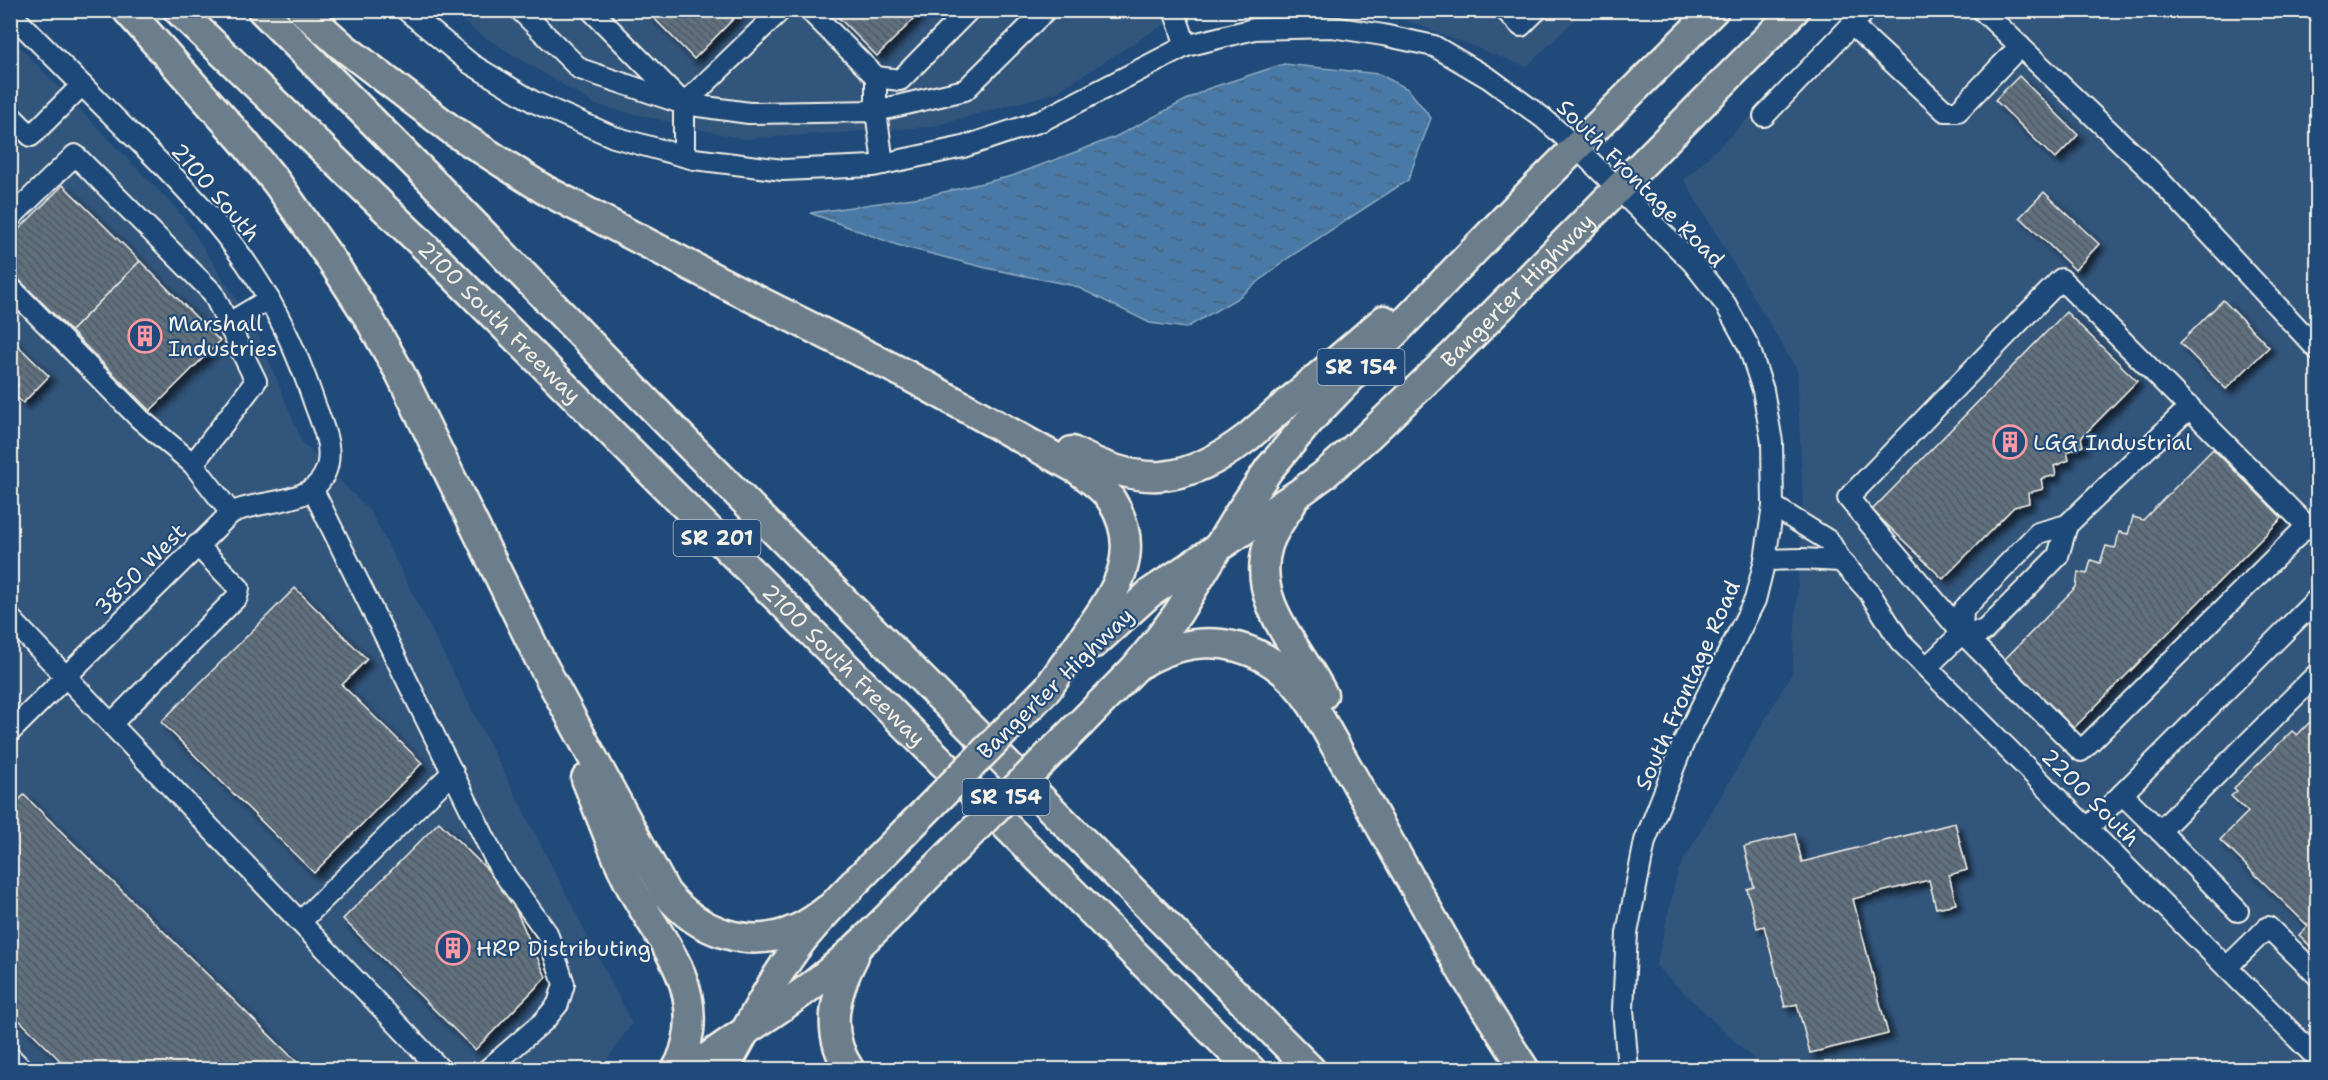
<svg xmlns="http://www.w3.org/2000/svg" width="2328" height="1080" font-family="'Shantell Sans',sans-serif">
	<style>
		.built { fill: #32557c }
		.water { fill: url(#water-ripples); stroke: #8ea9c0; stroke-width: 1.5 }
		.building { fill: url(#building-back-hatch); stroke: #f4f1e8; stroke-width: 1.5; filter: url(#shadow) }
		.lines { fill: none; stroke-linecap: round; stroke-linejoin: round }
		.minor-casing { stroke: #f4f1e8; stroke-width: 24 }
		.highway-casing { stroke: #f4f1e8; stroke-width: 33 }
		.minor { stroke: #1f4a7a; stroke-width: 20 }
		.highway { stroke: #6c7d8b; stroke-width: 28 }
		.highway-bridge-casing { stroke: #f4f1e8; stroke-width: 33; stroke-linecap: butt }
		.highway-bridge { stroke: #6c7d8b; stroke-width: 28 }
		.labels { text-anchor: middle; stroke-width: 4.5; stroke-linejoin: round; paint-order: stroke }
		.shield { fill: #1f4a7a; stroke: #b4bfc7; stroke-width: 1.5 }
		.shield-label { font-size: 21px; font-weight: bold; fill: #f4f1e8 }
		.street-label { font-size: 22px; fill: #f4f1e8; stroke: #1f4a7a }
		.poi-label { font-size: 22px; fill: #f4f1e8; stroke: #1f4a7a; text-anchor: start }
	</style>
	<defs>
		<pattern id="water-ripples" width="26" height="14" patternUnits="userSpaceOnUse" patternTransform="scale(1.5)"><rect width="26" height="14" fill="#4a79a6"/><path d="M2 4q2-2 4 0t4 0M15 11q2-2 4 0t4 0" fill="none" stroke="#4a637b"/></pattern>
		<pattern id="building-back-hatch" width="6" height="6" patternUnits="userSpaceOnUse" patternTransform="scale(1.5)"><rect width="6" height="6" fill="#5f6f7f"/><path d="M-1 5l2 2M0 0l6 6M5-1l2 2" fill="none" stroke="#535a60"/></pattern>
		<filter id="shadow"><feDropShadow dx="5.5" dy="5.5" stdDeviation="3" flood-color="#0009"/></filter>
	</defs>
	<rect width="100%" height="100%" fill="#1f4a7a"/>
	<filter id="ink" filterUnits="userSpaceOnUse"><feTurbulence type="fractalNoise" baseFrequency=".0167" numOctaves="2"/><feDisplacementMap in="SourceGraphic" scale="12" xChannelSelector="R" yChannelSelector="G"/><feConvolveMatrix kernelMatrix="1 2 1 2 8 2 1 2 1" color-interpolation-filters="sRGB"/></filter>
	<g filter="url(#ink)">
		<g class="built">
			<path d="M 451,11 L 1185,11 L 1055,93 L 930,127 L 742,139 L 596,105 L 478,33 Z"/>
			<path d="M 1382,11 L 1584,11 L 1526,67 Z"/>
			<path d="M 1861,11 L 2317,11 L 2317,1069 L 1764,1069 L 1656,966 L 1678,870 L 1792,673 L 1803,508 L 1797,370 L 1684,180 Z"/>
			<path d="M 10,37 L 182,215 L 257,331 L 302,442 L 371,512 L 632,1023 L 601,1069 L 11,1069 Z"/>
		</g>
		<path class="water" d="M 1284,64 L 1379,74 L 1408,89 L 1431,118 L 1408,180 L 1288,258 L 1238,298 L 1186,328 L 1150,323 L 1075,286 L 986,268 L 897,245 L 810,213 L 927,196 L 1012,176 L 1115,137 L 1207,89 Z"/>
		<g class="building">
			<path d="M 646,10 L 742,10 L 694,59 Z"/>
			<path d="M 831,10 L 923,10 L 877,56 Z"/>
			<path d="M 2019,76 L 2078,135 L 2055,159 L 1995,100 Z"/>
			<path d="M 63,185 L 140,261 L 71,331 L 10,271 L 10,238 Z"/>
			<path d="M 2044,192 L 2099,244 L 2075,270 L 2020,217 Z"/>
			<path d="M 140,261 L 220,341 L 150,411 L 71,331 Z"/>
			<path d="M 2223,300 L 2269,347 L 2226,389 L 2180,343 Z"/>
			<path d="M 2066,312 L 2137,381 L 2081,438 L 2083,446 L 2067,452 L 2069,460 L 2054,466 L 2056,475 L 2041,479 L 2043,489 L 2028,493 L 2029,503 L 2014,507 L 1943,579 L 1872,510 Z"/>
			<path d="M 10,338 L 49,376 L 23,403 L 11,392 L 18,385 L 10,378 Z"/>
			<path d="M 2213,449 L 2282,518 L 2073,729 L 2004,660 L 2076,587 L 2078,572 L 2087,574 L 2091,560 L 2100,563 L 2106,546 L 2115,548 L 2116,546 L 2119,532 L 2128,534 L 2133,517 L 2143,520 Z"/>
			<path d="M 295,588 L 367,659 L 342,685 L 422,763 L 314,873 L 161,722 Z"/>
			<path d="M 2318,714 L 2318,954 L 2299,935 L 2308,926 L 2220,840 L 2248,812 L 2231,796 L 2237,791 L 2234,788 L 2292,731 L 2297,735 Z"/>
			<path d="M 24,795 L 305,1070 L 70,1070 L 10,1011 L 10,809 Z"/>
			<path d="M 439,822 L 506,888 L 546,977 L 475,1050 L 343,919 Z"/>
			<path d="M 1955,823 L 1967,870 L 1949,875 L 1956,904 L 1936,908 L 1929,880 L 1853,899 L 1888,1034 L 1810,1053 L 1797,1004 L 1785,1007 L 1764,926 L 1757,928 L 1747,889 L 1754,887 L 1744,847 L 1795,834 L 1802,862 Z"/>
		</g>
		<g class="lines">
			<defs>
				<g id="minor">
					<path d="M 406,10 L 471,64 L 534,102 L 614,137 L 694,159 L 783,170 L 873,166 L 963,147 L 1041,121 L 1186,46 L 1254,29 L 1332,27 L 1383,35 L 1434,46 L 1490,79 L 1543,118 L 1576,147 L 1693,263 L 1726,305 L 1749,347 L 1763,390 L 1772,442 L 1773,506 L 1765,560 L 1755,600 L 1685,739 L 1645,841 L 1627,933 L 1623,1009 L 1628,1070"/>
					<path d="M 520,10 L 580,69 L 684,104 L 749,113 L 876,111 L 883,164"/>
					<path d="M 591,10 L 684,104 L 684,156"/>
					<path d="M 809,10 L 876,77 L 876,111 L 965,90 L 1046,10"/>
					<path d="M 1174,10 L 1186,46"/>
					<path d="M 1505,10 L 1521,26 L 1537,10"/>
					<path d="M 1982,10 L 2151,171 L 2318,350"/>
					<path d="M 10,13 C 50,53 89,92 129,132 C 167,169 204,206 236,249 C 270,294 296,348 314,402 C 322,425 336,451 324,475 C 309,506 258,499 231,513 L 10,732"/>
					<path d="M 1852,25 L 1945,111 L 1958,111 L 2020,46"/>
					<path d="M 876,77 L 900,80 L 969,10"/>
					<path d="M 684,104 L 781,10"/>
					<path d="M 10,115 L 31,136 L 82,85"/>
					<path d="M 1764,116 L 1866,10"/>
					<path d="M 10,218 L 75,155 L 213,293 L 256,381 L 193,464"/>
					<path d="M 10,287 L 140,419 L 193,464 L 231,513"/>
					<path d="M 229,323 L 269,299"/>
					<path d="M 313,490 L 499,867 L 547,933 L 564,984 L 558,1004 L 544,1021 L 487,1070"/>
					<path d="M 1773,506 L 1829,541 L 1841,561 L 1869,592 L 1900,641 L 2318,1059"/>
					<path d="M 1765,560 L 1802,559 L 1841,561"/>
					<path d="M 10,618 L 441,1070"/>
					<path d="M 1962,633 L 1963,610 L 2038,533 L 2067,525 L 2190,407"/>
					<path d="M 1962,633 L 1984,631 L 2058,556 L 2067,525"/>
					<path d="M 1927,667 L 1962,633 L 2081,751 L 2307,526 L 2061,279 L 1848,498 L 1962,633"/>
					<path d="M 112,723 L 237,597 L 239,588 L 197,545"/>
					<path d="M 2122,794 L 2160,831"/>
					<path d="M 2088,828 L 2318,598"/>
					<path d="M 2238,911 L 2160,831 L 2318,673"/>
					<path d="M 300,922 L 453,772"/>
					<path d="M 2227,967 L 2268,927 L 2318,976"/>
					<path d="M 10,1057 L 23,1070"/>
				</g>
				<g id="highway">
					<path d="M 127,10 L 243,141 L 277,183 L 334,264 L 368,317 L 400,373 L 540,660 L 666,893 C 698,932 749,951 797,929 C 809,924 818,917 828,909"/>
					<path id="s1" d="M 178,10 L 421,243 L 1251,1070"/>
					<path d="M 262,10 L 422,171 L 692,448 L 1311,1070"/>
					<path d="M 302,10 L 342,46 L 453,131 L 545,190 L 735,289 L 905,374 L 1078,470 C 1089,479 1104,488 1112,501 C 1143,551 1117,590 1088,631 C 1075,650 1061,669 1048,688"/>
					<path d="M 1072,451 C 1142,488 1185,485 1248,437 L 1384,320"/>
					<path d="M 1291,505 C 1283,517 1273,530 1268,545 C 1250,602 1300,648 1323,695"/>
					<path id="s2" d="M 1095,643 L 1150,593 L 1298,494 L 1324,475 L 1368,436 L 1450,358 L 1795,10"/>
					<path d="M 1142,663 C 1208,625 1273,644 1313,706 L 1463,973 L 1525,1070"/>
					<path d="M 1082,722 L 1135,668 L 1158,640 L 1178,613 L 1236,518 L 1269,469 L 1312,418 L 1522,201 L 1714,10"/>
					<path d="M 586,779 C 600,813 612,848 628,881 C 652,931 696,971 689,1031 C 687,1045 684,1057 676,1070"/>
					<path d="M 691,1070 C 731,1038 775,1014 815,983 C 857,950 894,911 931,873"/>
					<path d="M 724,1070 C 749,1025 772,979 803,939 C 832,903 866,872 898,839"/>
					<path d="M 850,1070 C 824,1032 835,993 854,956"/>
				</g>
			</defs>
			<use href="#minor" class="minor-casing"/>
			<use href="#highway" class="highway-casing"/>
			<use href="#minor" class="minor"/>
			<use href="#highway" class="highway"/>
			<defs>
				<g id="highway-bridge">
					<path d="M 898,839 L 1048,688"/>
					<path d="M 931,873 L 1082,722"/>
				</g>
			</defs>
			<use href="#highway-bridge" class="highway-bridge-casing"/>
			<use href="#highway-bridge" class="highway-bridge"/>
		</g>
	</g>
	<defs>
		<symbol id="building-ring" viewBox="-11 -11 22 22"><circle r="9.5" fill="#1f4a7a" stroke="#ff9aa2" stroke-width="1.5"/><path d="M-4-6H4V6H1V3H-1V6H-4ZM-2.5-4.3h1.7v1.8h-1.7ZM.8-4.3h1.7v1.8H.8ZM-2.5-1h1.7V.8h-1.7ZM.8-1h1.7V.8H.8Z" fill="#ff9aa2"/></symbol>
	</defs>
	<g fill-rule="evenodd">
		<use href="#building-ring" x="126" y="317" width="38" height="38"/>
		<use href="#building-ring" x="1991" y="423" width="38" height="38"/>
		<use href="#building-ring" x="434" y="929" width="38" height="38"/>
	</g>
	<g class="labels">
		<g class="shield">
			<rect x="1317.5" y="349" width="87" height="36" rx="4.5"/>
			<rect x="673.5" y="520" width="87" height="36" rx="4.5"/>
			<rect x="962.5" y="779" width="87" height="36" rx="4.5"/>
		</g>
		<g class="shield-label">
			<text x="1361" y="374">SR 154</text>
			<text x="717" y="545">SR 201</text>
			<text x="1006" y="804">SR 154</text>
		</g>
		<g class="street-label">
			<text transform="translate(1641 183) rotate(45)" y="8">South Frontage Road</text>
			<text transform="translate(216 192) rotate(49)" y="8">2100 South</text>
			<text dy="8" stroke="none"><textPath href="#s2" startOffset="552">Bangerter Highway</textPath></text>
			<text dy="8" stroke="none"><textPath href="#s1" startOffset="448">2100 South Freeway</textPath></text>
			<text transform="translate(140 569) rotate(-45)" y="8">3850 West</text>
			<text dy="8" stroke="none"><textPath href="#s1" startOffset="934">2100 South Freeway</textPath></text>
			<text transform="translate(1055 683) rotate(-44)" y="8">Bangerter Highway</text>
			<text transform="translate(1687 685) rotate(-66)" y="8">South Frontage Road</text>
			<text transform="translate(2091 797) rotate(45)" y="8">2200 South</text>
		</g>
		<g class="poi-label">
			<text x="168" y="331">Marshall<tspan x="168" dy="25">Industries</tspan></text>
			<text x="2033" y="450">LGG Industrial</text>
			<text x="476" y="956">HRP Distributing</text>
		</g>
	</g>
	<rect width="2328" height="1080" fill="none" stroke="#1f4a7a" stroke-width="36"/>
	<rect x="18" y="18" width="2292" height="1044" fill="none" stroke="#f4f1e8" stroke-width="2" filter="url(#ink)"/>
</svg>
